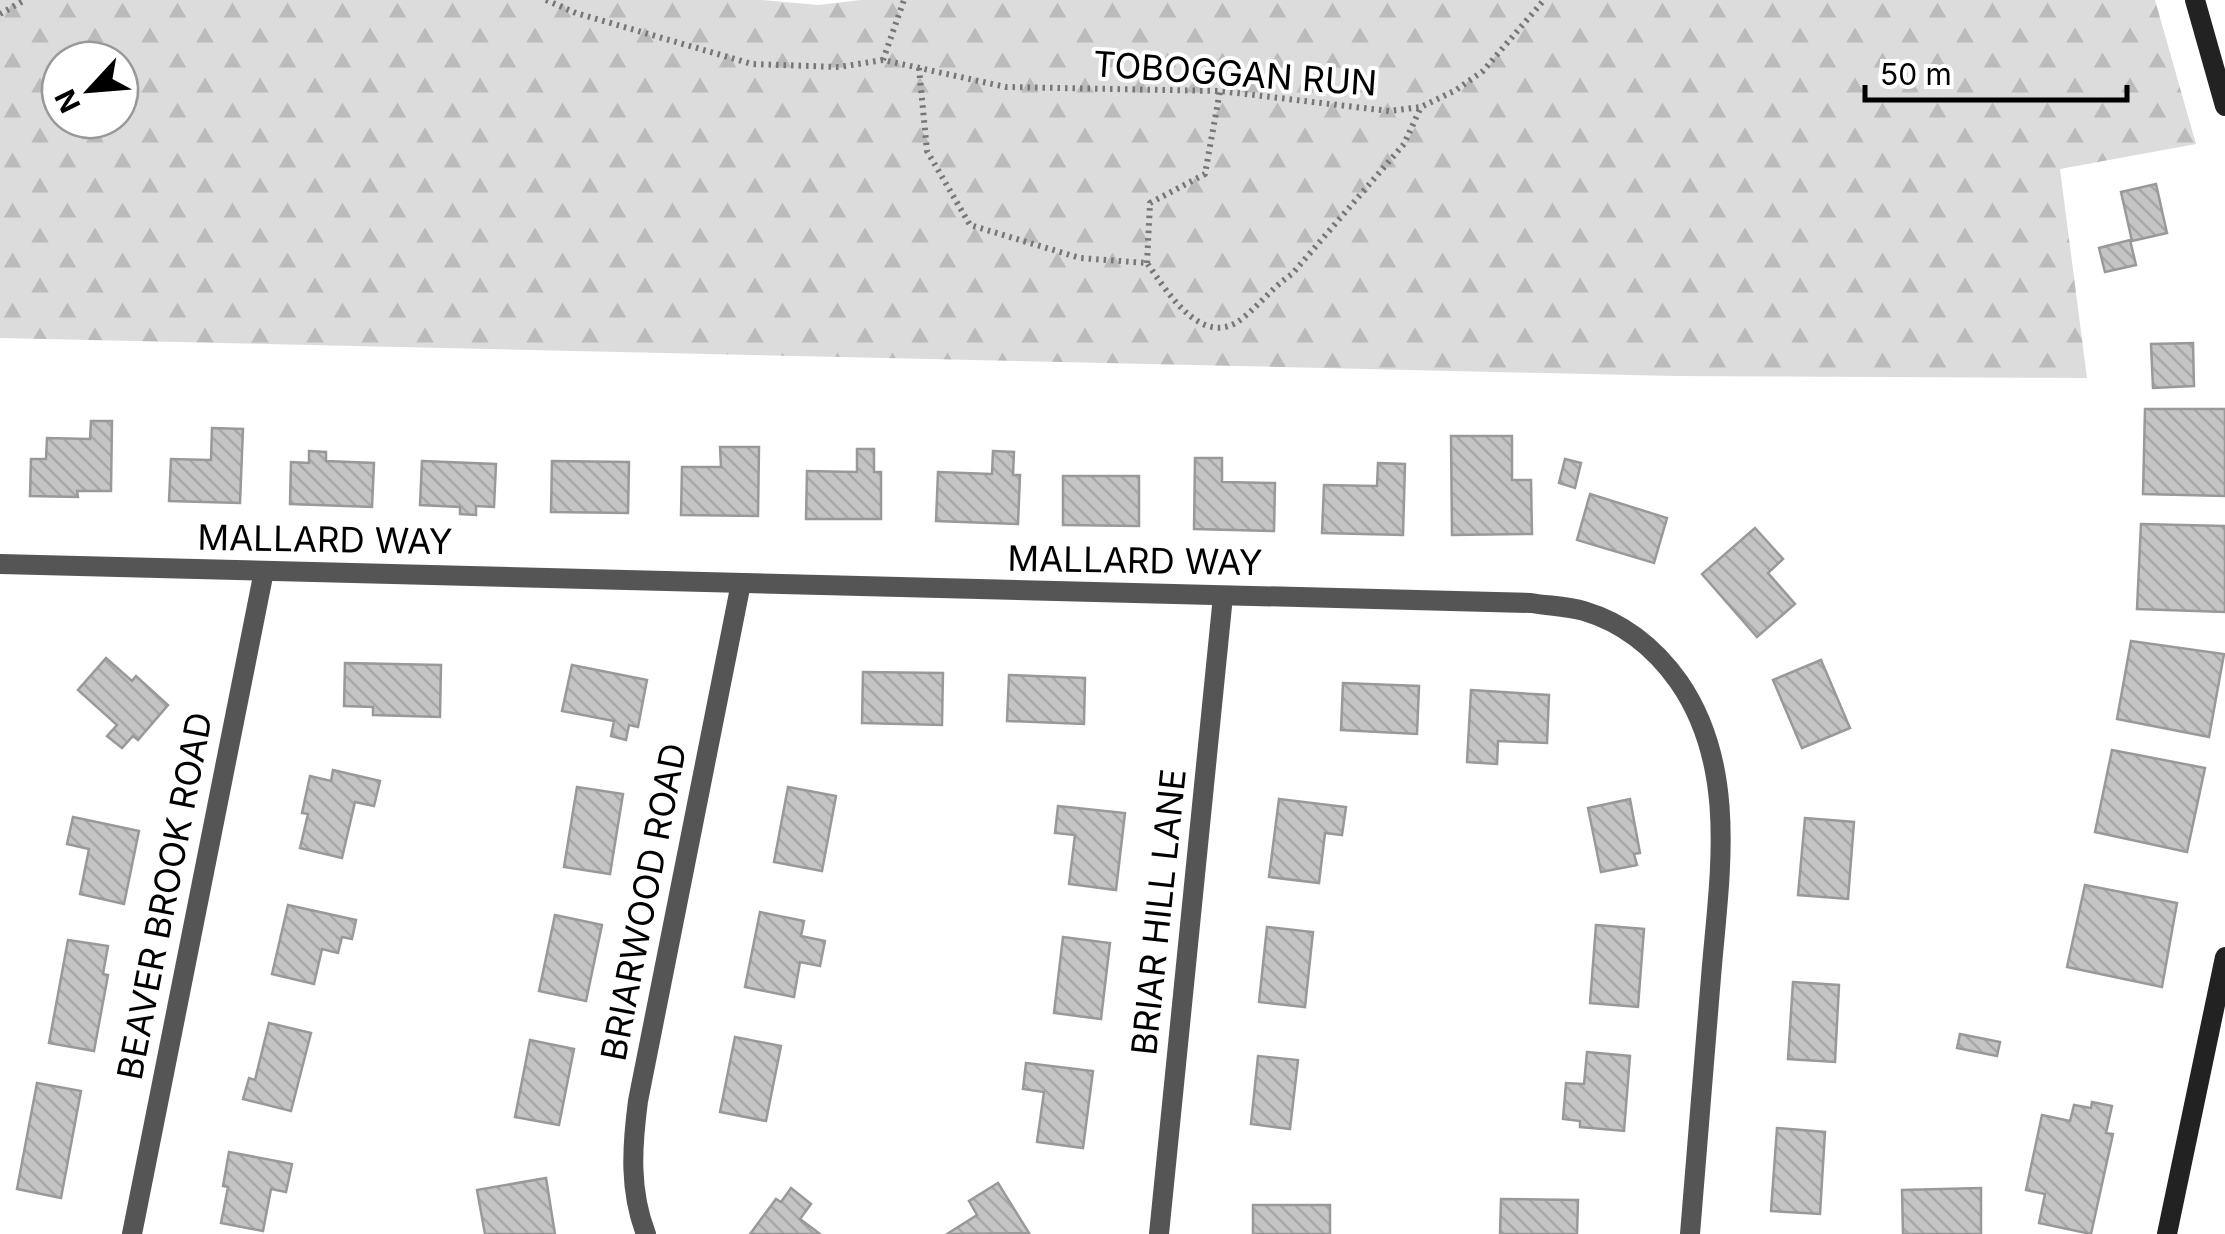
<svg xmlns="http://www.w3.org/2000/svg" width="2225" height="1234" font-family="Inter,sans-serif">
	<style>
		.forest { fill: url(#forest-firs); fill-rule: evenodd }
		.building { fill: url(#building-back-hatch); stroke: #999; stroke-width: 2.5 }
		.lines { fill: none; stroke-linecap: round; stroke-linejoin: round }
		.path { stroke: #777; stroke-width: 6; stroke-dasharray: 2.5 5; stroke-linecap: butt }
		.street { stroke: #555; stroke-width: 20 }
		.secondary { stroke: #222; stroke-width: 20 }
		.labels { text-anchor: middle; stroke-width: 8; stroke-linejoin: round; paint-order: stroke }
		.street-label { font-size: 35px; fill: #000; stroke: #fff }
	</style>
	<defs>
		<pattern id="forest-firs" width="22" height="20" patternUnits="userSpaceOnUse" patternTransform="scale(2.5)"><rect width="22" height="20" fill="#dcdcdc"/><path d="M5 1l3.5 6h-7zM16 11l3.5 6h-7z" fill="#bbb"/></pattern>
		<pattern id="building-back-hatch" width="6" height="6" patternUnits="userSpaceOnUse" patternTransform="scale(2.5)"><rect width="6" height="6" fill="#c4c4c4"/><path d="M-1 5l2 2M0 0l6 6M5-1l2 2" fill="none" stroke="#a7a7a7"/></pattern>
	</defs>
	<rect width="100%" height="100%" fill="#fff"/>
	<path class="forest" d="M 0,0 L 761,0 L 818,5 L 861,0 L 2155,0 L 2196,144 L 2060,169 L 2087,378 L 1674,376 L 0,338 ZM 60,60 L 120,60 L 120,120 L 60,120 Z"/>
	<g class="building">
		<path d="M 2156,184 L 2167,233 L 2132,241 L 2121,192 Z"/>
		<path d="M 2130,240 L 2136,265 L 2105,272 L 2099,248 Z"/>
		<path d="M 2193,343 L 2194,386 L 2153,388 L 2151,344 Z"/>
		<path d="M 2145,409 L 2225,409 L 2225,496 L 2143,494 Z"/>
		<path d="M 91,421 L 112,421 L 111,491 L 77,491 L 78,497 L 30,496 L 31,459 L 46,459 L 47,438 L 90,439 Z"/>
		<path d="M 212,428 L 243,429 L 240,503 L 169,501 L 171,459 L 211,460 Z"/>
		<path d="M 1451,436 L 1512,436 L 1512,480 L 1531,480 L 1532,534 L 1452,535 Z"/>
		<path d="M 720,447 L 759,447 L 758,516 L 681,515 L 682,467 L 721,467 Z"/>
		<path d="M 857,449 L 874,449 L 874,472 L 881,472 L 881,519 L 806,519 L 807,471 L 857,472 Z"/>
		<path d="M 309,451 L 326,452 L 326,461 L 374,463 L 372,507 L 290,504 L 291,462 L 309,463 Z"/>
		<path d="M 993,451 L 1014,452 L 1013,475 L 1020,475 L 1018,524 L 936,521 L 938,472 L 992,474 Z"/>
		<path d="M 1195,458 L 1222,458 L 1222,482 L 1275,483 L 1274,531 L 1194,529 Z"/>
		<path d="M 1565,459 L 1581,463 L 1575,488 L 1559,483 Z"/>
		<path d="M 422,461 L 496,464 L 494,507 L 476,506 L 476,515 L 460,514 L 460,507 L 420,505 Z"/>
		<path d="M 552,461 L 629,462 L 628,513 L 551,512 Z"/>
		<path d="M 1378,463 L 1405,464 L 1403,535 L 1322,533 L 1324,485 L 1377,486 Z"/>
		<path d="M 1063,476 L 1139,476 L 1139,526 L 1063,525 Z"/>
		<path d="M 1590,494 L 1667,518 L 1654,563 L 1577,540 Z"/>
		<path d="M 2141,524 L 2225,526 L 2225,612 L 2137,609 Z"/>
		<path d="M 1755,528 L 1783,559 L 1768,573 L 1795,604 L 1757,637 L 1702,574 Z"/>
		<path d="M 2131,641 L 2224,654 L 2209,737 L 2117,719 Z"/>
		<path d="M 106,658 L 132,681 L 136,676 L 168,705 L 138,740 L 133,736 L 122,748 L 107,736 L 117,725 L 78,690 Z"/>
		<path d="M 1821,660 L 1850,728 L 1802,748 L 1773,680 Z"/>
		<path d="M 345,663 L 441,665 L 440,717 L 373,715 L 373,707 L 344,706 Z"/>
		<path d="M 572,665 L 647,680 L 638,727 L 629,725 L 626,740 L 611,736 L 614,721 L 562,711 Z"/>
		<path d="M 863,672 L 943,673 L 942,725 L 862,723 Z"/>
		<path d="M 1009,675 L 1085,678 L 1084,724 L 1007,721 Z"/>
		<path d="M 1343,683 L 1419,686 L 1417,734 L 1341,730 Z"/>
		<path d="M 1471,690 L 1549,695 L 1547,743 L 1498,741 L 1497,764 L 1467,762 Z"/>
		<path d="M 2112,750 L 2205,768 L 2187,852 L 2095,832 Z"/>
		<path d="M 333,770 L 380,781 L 374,806 L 355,802 L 342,858 L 300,848 L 308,814 L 302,813 L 310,776 L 331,781 Z"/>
		<path d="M 577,787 L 623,794 L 610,874 L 564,867 Z"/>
		<path d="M 788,787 L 836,796 L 822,871 L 774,862 Z"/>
		<path d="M 1279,799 L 1346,807 L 1342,835 L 1325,833 L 1319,883 L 1269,877 Z"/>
		<path d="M 1630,799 L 1640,853 L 1634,854 L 1637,865 L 1601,872 L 1588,808 Z"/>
		<path d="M 1058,806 L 1125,813 L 1116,890 L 1069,884 L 1075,835 L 1055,833 Z"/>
		<path d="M 73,817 L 139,831 L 124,904 L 80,894 L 89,849 L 67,844 Z"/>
		<path d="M 1805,818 L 1854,822 L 1848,899 L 1798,895 Z"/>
		<path d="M 2085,885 L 2177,903 L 2162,987 L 2067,967 Z"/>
		<path d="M 288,905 L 356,920 L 352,939 L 342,937 L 338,953 L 322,949 L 314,984 L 272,974 Z"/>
		<path d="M 760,912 L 804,921 L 801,936 L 825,941 L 820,966 L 800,962 L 794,997 L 745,987 Z"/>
		<path d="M 555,915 L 602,925 L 586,1001 L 539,991 Z"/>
		<path d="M 1596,925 L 1644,929 L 1638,1007 L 1590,1003 Z"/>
		<path d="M 1267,927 L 1313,932 L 1305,1007 L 1259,1002 Z"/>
		<path d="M 1063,937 L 1110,943 L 1101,1019 L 1054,1013 Z"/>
		<path d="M 68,940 L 108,946 L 103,974 L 108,975 L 94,1051 L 49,1043 Z"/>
		<path d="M 1793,982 L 1839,985 L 1835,1062 L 1788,1059 Z"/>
		<path d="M 269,1023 L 311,1033 L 291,1111 L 243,1099 L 249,1078 L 255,1080 Z"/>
		<path d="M 1960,1034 L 2000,1042 L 1997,1056 L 1957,1048 Z"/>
		<path d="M 735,1037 L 781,1046 L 766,1121 L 720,1112 Z"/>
		<path d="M 530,1040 L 574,1049 L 559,1125 L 515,1117 Z"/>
		<path d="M 1587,1052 L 1630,1056 L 1624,1131 L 1580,1127 L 1580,1121 L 1563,1119 L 1566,1083 L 1584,1084 Z"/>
		<path d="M 1258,1056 L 1298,1060 L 1290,1129 L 1251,1124 Z"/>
		<path d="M 1026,1063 L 1093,1071 L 1083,1148 L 1037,1142 L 1044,1092 L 1023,1089 Z"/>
		<path d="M 37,1083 L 81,1091 L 61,1198 L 17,1189 Z"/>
		<path d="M 2092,1102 L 2112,1106 L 2106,1133 L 2113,1134 L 2091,1234 L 2039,1223 L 2045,1194 L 2026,1190 L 2042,1115 L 2070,1121 L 2074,1105 L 2091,1108 Z"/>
		<path d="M 1777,1128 L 1825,1132 L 1820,1214 L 1771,1211 Z"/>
		<path d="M 229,1152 L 292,1164 L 286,1192 L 271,1189 L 263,1231 L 221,1223 L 228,1187 L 223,1186 Z"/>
		<path d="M 546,1178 L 555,1234 L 485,1234 L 477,1190 Z"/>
		<path d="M 998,1183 L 1029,1233 L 947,1234 L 977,1215 L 969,1201 Z"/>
		<path d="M 791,1188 L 811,1204 L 800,1219 L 820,1234 L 750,1234 L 776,1199 L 781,1202 Z"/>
		<path d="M 1981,1188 L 1981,1234 L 1903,1234 L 1902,1190 Z"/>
		<path d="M 1501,1199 L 1578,1200 L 1577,1234 L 1500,1234 Z"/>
		<rect x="1253" y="1205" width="77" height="29"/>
	</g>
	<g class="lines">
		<g class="path">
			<path d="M 546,0 L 576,13 L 752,64 L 839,67 L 883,60 L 1006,87 L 1220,91 L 1389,111 L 1421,107 L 1456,90 L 1483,71 L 1544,0"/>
			<path d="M 0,14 L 25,0"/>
			<path d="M 883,60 L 904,0"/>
			<path d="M 919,68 L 927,151 L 970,225 L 1080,258 L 1147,263 C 1168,293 1204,352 1244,317 C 1261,303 1273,287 1292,274 L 1404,144 L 1421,107"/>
			<path d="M 1147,263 L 1150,203 L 1205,174 L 1220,91"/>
		</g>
		<g class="street">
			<path d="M 0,564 L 1531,603 C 1548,606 1567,606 1584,611 C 1624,623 1655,648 1679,682 C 1739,769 1719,878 1711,977 C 1704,1062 1697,1148 1690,1234"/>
			<path d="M 132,1234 L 264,571"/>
			<path d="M 646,1234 C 629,1190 632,1147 638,1101 L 741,583"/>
			<path d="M 1159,1234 L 1223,596"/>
		</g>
		<g class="secondary">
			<path d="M 2195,0 L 2225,106"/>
			<path d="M 2167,1234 L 2225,957"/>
		</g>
	</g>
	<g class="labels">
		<g class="street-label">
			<text transform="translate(1235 74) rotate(4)" y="12">TOBOGGAN RUN</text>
			<text transform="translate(325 540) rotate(1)" y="12">MALLARD WAY</text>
			<text transform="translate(1135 561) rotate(1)" y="12">MALLARD WAY</text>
			<text transform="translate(165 896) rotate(-79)" y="12">BEAVER BROOK ROAD</text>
			<text transform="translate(644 902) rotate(-79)" y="12">BRIARWOOD ROAD</text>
			<text transform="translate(1159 912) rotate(-84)" y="12">BRIAR HILL LANE</text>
		</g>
	</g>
	<g transform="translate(90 90) rotate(244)"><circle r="48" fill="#ffffff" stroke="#999999" stroke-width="2.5"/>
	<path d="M0-8L18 38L0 25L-18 38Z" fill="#000000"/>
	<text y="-15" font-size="28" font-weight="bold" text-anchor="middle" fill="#000000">N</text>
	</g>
	<path d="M1865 85v15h262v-15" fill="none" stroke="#000000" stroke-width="5"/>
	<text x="1880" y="85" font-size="30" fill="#000000" stroke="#ffffff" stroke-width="8" paint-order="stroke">50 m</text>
</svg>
